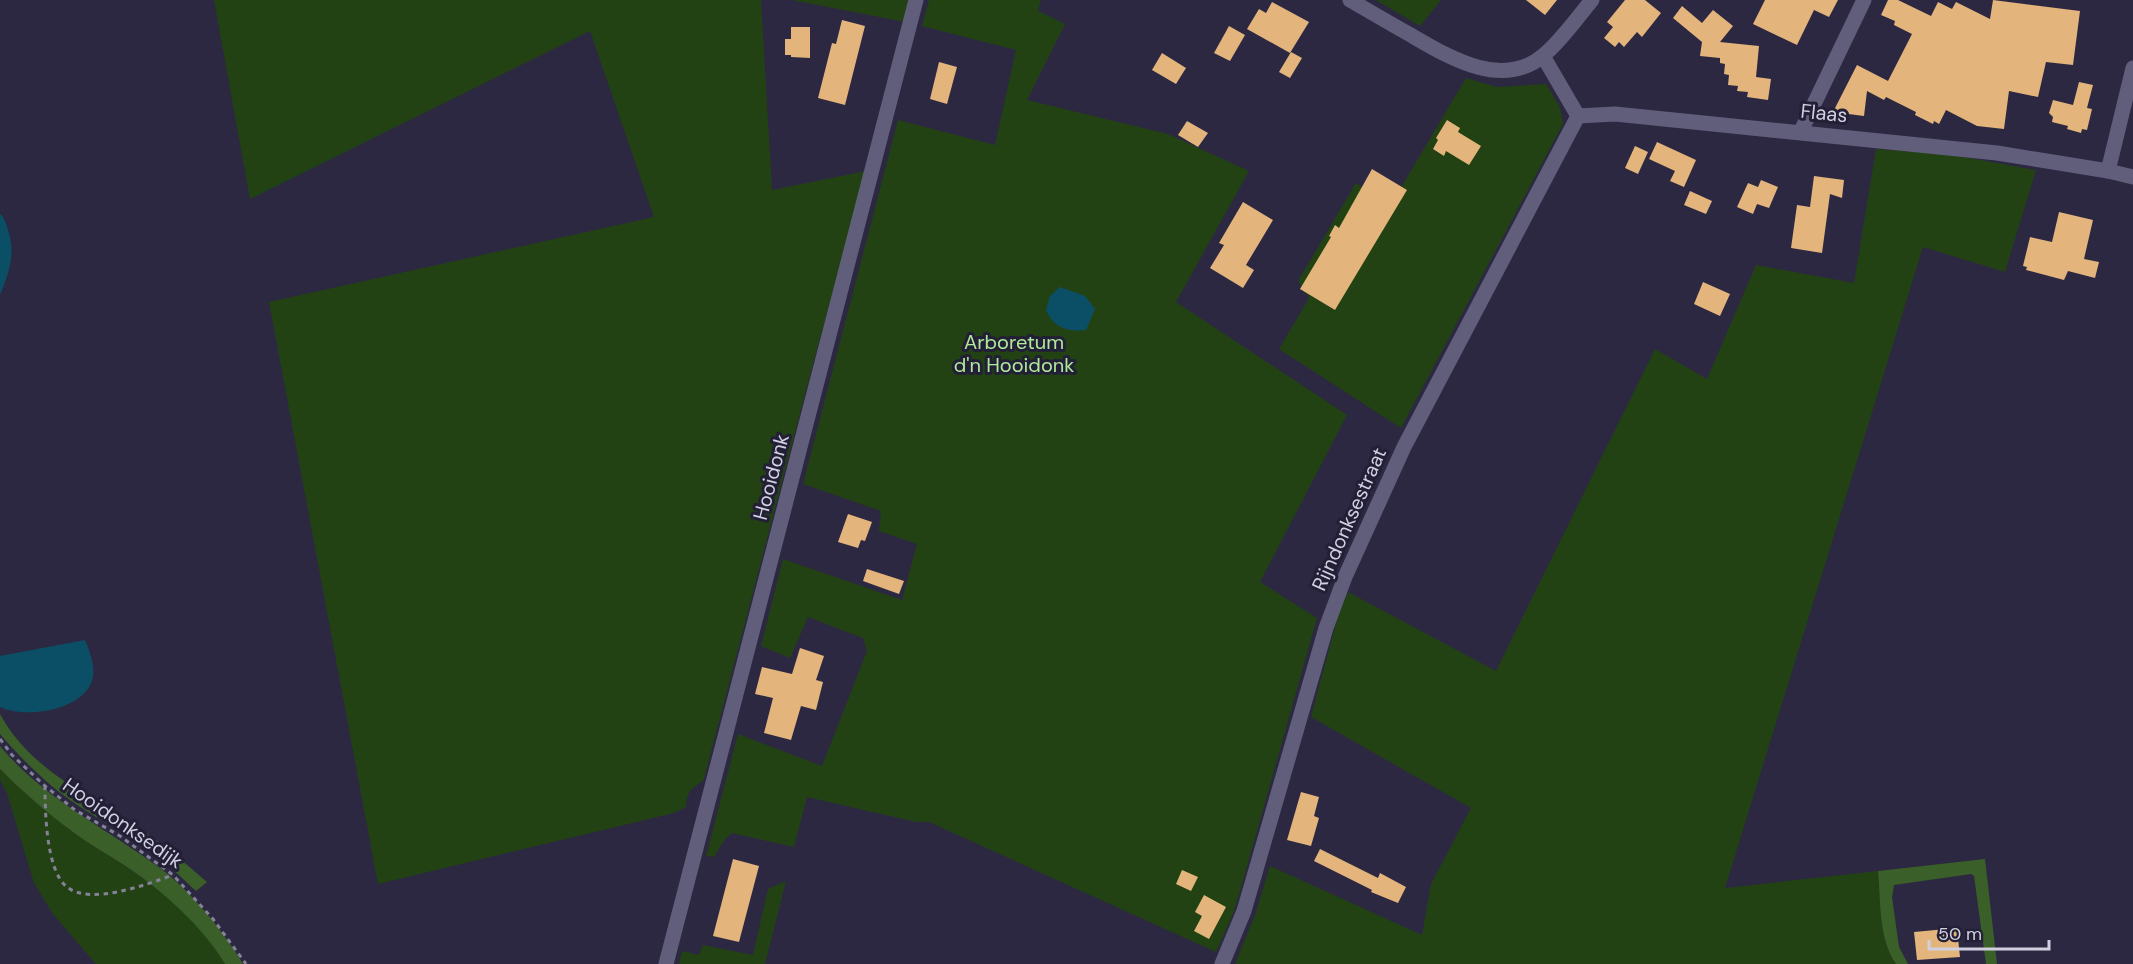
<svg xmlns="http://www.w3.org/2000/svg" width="2133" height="964" font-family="'DM Sans',sans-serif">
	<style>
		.green { fill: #234213 }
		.forest { fill: #3a5f29 }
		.water { fill: #0b4f67 }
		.building { fill: #e3b47b }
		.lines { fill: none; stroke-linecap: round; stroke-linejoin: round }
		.path { stroke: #848297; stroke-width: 3; stroke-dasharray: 4.5 4.5; stroke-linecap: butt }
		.minor { stroke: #615e7b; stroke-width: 15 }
		.labels { text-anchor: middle; stroke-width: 6; stroke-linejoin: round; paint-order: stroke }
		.street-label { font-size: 20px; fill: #d1d0e0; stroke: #221f37 }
		.park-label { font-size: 20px; fill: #b0e999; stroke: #221f37 }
	</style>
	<rect width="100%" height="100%" fill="#2c2842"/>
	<g class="green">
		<path d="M 214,0 L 761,0 L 772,190 L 866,171 L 813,364 L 705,775 L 703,781 C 692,787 686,793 686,807 L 674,813 L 378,884 L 269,302 L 654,217 L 590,31 L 250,199 Z"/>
		<path d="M 792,0 L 910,0 L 905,22 Z"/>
		<path d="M 929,0 L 1041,0 L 1038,11 L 1065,24 L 1027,100 L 1168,134 L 1249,171 L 1176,302 L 1347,415 L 1260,582 L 1317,618 L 1241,888 L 1233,914 L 1216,952 L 929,822 L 916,822 L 807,797 L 794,847 L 732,833 L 725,839 L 714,857 L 706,856 L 738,734 L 822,766 L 867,651 L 863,638 L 808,617 L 790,658 L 761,646 L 783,559 L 902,600 L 917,544 L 879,531 L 881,511 L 803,484 L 898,120 L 995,145 L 1016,50 L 922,26 Z"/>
		<path d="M 1376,0 L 1441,0 L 1420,26 Z"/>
		<path d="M 1466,78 L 1497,87 L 1546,84 L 1560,107 L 1563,124 L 1401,428 L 1279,349 L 1309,298 L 1298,281 L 1356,183 L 1390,206 Z"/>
		<path d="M 1876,149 L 1952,155 L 2036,170 L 2005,272 L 1923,247 L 1725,888 L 1878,871 C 1881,902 1878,938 1896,964 L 1235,964 L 1255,915 L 1270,866 L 1422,935 L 1431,884 L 1471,808 L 1311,717 L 1337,619 L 1348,592 L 1496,671 L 1655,349 L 1707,379 L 1756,265 L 1854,283 Z"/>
		<path d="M 0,769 C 23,792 47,813 73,832 C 90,845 109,855 127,867 C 162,890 204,928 225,964 L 96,964 L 53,914 L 34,883 L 7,793 L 0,780 Z"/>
		<path d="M 786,881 L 765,964 L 679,964 L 682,951 L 699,955 L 703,945 L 753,955 L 768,889 Z"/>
	</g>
	<g class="forest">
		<path d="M 0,714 C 29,768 85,793 134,825 C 160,841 184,862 207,882 L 196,891 C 178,874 160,857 140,843 C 117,828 92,816 70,800 C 43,781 21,758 0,734 Z"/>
		<path d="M 0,746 C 44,799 106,828 160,868 C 189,889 225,933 243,964 L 225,964 C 204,928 162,890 127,867 C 109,855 90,845 73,832 C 47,813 23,792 0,769 Z"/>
		<path d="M 1985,859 L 1997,964 L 1986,964 L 1974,876 L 1971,874 L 1894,885 L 1892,897 L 1899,947 L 1908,964 L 1896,964 C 1878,938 1881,902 1878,871 Z"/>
	</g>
	<g class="water">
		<path d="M 0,214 C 5,218 6,224 8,230 C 16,253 9,273 0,295 Z"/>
		<path d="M 1060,287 L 1085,296 L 1095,309 L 1086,330 C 1067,332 1054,328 1046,310 L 1050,296 Z"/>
		<path d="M 85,640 C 90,652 96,668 92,681 C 81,711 25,719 0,707 L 0,656 Z"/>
	</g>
	<g class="building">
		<path d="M 1526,0 L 1557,0 L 1545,15 Z"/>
		<path d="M 1625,0 L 1645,0 L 1661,13 L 1642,37 L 1637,32 L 1624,47 L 1619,42 L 1615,47 L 1604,38 L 1613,27 L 1607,22 Z"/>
		<path d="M 1765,0 L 1838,0 L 1829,17 L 1814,10 L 1797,45 L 1753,24 Z"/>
		<path d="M 1888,0 L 1898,0 L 1931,16 L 1938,2 L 1952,9 L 1956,2 L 1990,19 L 1993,0 L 2080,11 L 2073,65 L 2046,62 L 2038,97 L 2009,91 L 2004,129 L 1977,126 L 1946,110 L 1939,124 L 1934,121 L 1933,124 L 1915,115 L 1916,112 L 1886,97 L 1884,100 L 1867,91 L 1864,116 L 1833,112 L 1857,65 L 1888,81 L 1912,34 L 1894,25 L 1895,21 L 1881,15 Z"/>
		<path d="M 1272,2 L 1309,22 L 1290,53 L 1247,29 L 1259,9 L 1266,13 Z"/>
		<path d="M 1682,6 L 1702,23 L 1713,10 L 1733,26 L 1720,42 L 1759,46 L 1756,77 L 1771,79 L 1768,100 L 1747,97 L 1748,92 L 1737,91 L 1738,86 L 1728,85 L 1729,75 L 1724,74 L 1725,64 L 1720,63 L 1720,58 L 1700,56 L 1702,42 L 1673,18 Z"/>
		<path d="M 842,20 L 865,26 L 845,105 L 818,98 L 832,43 L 836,44 Z"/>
		<path d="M 1229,26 L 1245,35 L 1230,61 L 1214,53 Z"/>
		<path d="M 791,27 L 810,27 L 810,58 L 791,57 L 791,55 L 785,55 L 785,39 L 791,39 Z"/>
		<path d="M 1291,52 L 1302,58 L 1290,78 L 1279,72 Z"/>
		<path d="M 1162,53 L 1186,68 L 1176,84 L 1152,70 Z"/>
		<path d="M 939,62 L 957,67 L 947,104 L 930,99 Z"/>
		<path d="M 2079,82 L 2093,85 L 2087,108 L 2092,109 L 2087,130 L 2082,129 L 2081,133 L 2067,129 L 2068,126 L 2052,122 L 2053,117 L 2049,113 L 2053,100 L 2073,105 Z"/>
		<path d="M 1447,120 L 1460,128 L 1458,132 L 1481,146 L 1469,165 L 1446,151 L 1444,156 L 1433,149 L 1438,140 L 1436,138 Z"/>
		<path d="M 1187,121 L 1208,133 L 1198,147 L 1178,135 Z"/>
		<path d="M 1657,142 L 1696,160 L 1684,187 L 1670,181 L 1675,171 L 1649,159 Z"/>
		<path d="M 1635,146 L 1648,152 L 1638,174 L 1625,168 Z"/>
		<path d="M 1372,169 L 1407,190 L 1335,310 L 1300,289 L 1331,237 L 1329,236 L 1335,225 L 1339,228 Z"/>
		<path d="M 1814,176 L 1844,180 L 1842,198 L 1830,194 L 1822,253 L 1791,248 L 1797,205 L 1810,207 Z"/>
		<path d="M 1761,180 L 1778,187 L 1769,208 L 1757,204 L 1753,214 L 1737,207 L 1748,183 L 1758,187 Z"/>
		<path d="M 1690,191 L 1712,201 L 1706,214 L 1684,205 Z"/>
		<path d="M 1243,202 L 1273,220 L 1246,265 L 1254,270 L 1243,288 L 1210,268 L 1224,245 L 1219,243 Z"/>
		<path d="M 2059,212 L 2093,220 L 2084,259 L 2099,262 L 2095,278 L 2068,271 L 2064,280 L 2026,270 L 2027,267 L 2023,266 L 2030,237 L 2052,242 Z"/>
		<path d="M 1703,282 L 1730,294 L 1720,316 L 1694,304 Z"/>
		<path d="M 848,514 L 872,522 L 865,541 L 861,540 L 858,548 L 838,542 Z"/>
		<path d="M 867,569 L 904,581 L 899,594 L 863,581 Z"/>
		<path d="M 800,648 L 824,656 L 816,680 L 823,682 L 816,710 L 801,706 L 791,740 L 764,733 L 773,698 L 755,694 L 762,667 L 792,674 Z"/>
		<path d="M 1301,792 L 1319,797 L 1314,816 L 1319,818 L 1311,846 L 1287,840 Z"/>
		<path d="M 1320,849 L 1378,878 L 1380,873 L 1406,887 L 1398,903 L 1371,892 L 1372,890 L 1314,861 Z"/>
		<path d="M 733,859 L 759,866 L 739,942 L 713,936 Z"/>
		<path d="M 1182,870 L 1198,877 L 1191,891 L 1176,884 Z"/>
		<path d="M 1204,895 L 1226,907 L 1209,939 L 1194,931 L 1202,916 L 1195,912 Z"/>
		<path d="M 1957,928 L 1960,957 L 1917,960 L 1914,932 Z"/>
	</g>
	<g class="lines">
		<g class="path">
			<path d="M 0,739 L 12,755 L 45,786 L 75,810 L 120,836 L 173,875 L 213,919 L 246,964"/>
			<path d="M 45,786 C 45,811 46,871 67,887 C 90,906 148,884 173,875"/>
		</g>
		<g class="minor">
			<path d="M 1350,0 C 1369,11 1389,23 1409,34 C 1447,56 1502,91 1544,55 C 1562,40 1577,18 1592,0"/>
			<path d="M 1543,56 L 1578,116"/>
			<path d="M 1578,116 L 1615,114 L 1997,153 L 2108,171 L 2133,177"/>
			<path d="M 1801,131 L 1864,0"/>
			<path d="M 2108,171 L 2133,68"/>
			<path d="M 666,964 L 916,0"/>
			<path d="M 1222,964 L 1244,911 L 1326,628 L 1345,577 L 1404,447 L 1578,116"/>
		</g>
	</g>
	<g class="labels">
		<g class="street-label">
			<text transform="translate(1824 113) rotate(6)" y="7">Flaas</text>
			<text transform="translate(771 477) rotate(-75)" y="7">Hooidonk</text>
			<text transform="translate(1349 519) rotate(-66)" y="7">Rijndonksestraat</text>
			<text transform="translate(123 823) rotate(35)" y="7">Hooidonksedijk</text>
		</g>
		<g class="park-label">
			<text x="1014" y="349">Arboretum<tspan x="1014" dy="23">d'n Hooidonk</tspan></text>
		</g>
	</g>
	<path d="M1929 940v9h120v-9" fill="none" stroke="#d1d0e0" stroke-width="3"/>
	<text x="1938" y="940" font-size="18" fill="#d1d0e0" stroke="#221f37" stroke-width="4.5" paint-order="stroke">50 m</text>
</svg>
